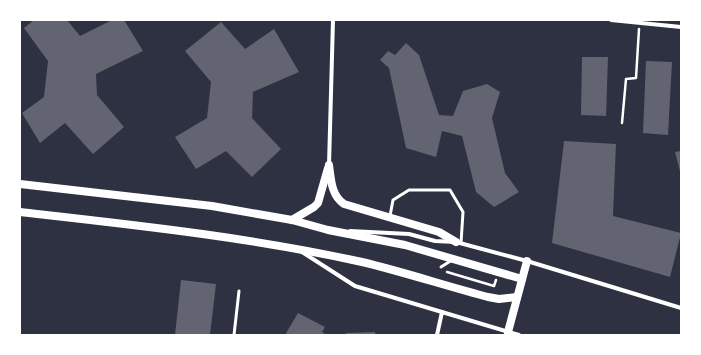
<svg xmlns="http://www.w3.org/2000/svg" width="701" height="355" font-family="Montserrat,sans-serif">
	<style>
		.building { fill: #626471 }
		.lines { fill: none; stroke-linecap: round; stroke-linejoin: round }
		.path { stroke: #fff; stroke-width: 2.5 }
		.service { stroke: #fff; stroke-width: 3 }
		.minor { stroke: #fff; stroke-width: 4 }
		.secondary { stroke: #fff; stroke-width: 8 }
	</style>
	<rect width="100%" height="100%" fill="#2d3142"/>
	<g class="building">
		<path d="M 34,20 L 67,20 L 80,36 L 112,20 L 124,20 L 143,51 L 96,74 L 97,95 L 124,127 L 93,154 L 65,123 L 40,143 L 22,113 L 44,97 L 48,61 L 24,28 Z"/>
		<path d="M 221,22 L 245,49 L 274,29 L 299,72 L 253,92 L 252,118 L 281,149 L 252,177 L 226,151 L 196,169 L 175,137 L 207,118 L 211,82 L 185,51 Z"/>
		<path d="M 406,43 L 419,55 L 439,115 L 453,116 L 463,91 L 487,84 L 500,92 L 492,118 L 505,173 L 519,192 L 494,207 L 476,192 L 462,136 L 442,131 L 436,157 L 406,148 L 389,68 L 380,60 L 388,51 L 395,55 Z"/>
		<path d="M 582,57 L 608,57 L 606,116 L 581,115 Z"/>
		<path d="M 646,61 L 672,62 L 668,135 L 643,133 Z"/>
		<path d="M 564,141 L 616,144 L 613,216 L 681,233 L 670,277 L 552,243 Z"/>
		<path d="M 681,151 L 681,175 L 675,152 Z"/>
		<path d="M 181,280 L 216,284 L 210,335 L 175,335 Z"/>
		<path d="M 298,313 L 325,327 L 322,332 L 327,335 L 285,335 Z"/>
		<path d="M 375,332 L 376,335 L 346,335 L 346,333 Z"/>
	</g>
	<g class="lines">
		<g class="path">
			<path d="M 622,123 L 626,79 L 636,78 L 639,29"/>
			<path d="M 447,272 L 494,286 L 496,280"/>
		</g>
		<g class="service">
			<path d="M 390,216 L 393,200 L 409,190 L 450,190 L 463,212 L 461,243"/>
			<path d="M 441,267 L 452,260"/>
			<path d="M 234,335 L 239,291"/>
		</g>
		<g class="minor">
			<path d="M 611,20 L 681,27"/>
			<path d="M 329,165 L 333,20"/>
			<path d="M 350,231 L 409,234 L 435,241 L 456,242 L 527,261 L 681,308"/>
			<path d="M 302,252 L 355,286 L 519,335"/>
			<path d="M 437,335 L 442,312"/>
		</g>
		<g class="secondary">
			<path d="M 329,165 C 331,179 331,195 344,204 L 439,232 L 456,242"/>
			<path d="M 20,184 L 212,206 L 292,220 L 328,230 L 405,245 L 522,279"/>
			<path d="M 20,212 C 135,225 249,237 362,262 C 404,272 446,286 488,297 L 499,299 L 517,297"/>
			<path d="M 292,220 L 314,207 L 318,203 L 328,168"/>
			<path d="M 508,332 L 527,261"/>
		</g>
	</g>
	<rect width="701" height="355" fill="none" stroke="#ffffff" stroke-width="42"/>
</svg>
